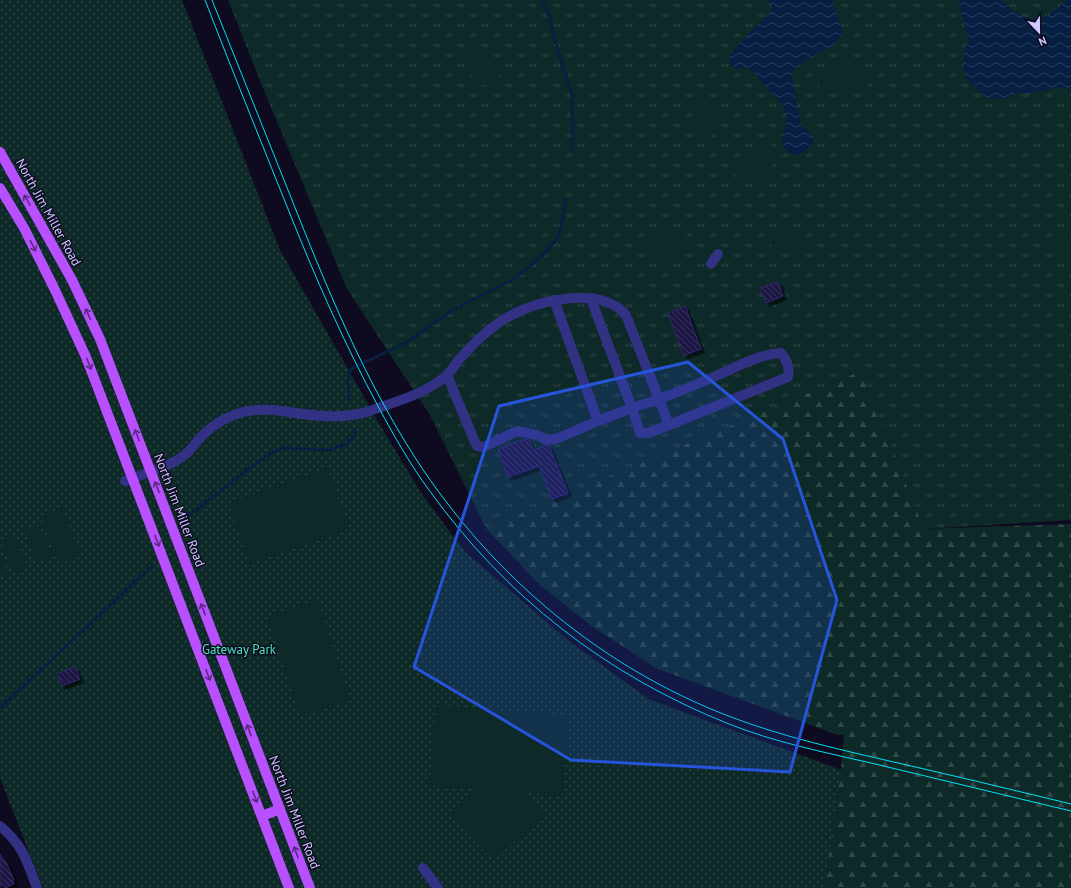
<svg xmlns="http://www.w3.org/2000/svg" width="1071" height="888" font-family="'PT Sans',sans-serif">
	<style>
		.grass { fill: url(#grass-tufts) }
		.forest { fill: url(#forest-firs) }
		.park { fill: url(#park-dots) }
		.pitch { fill: #0d2a28 }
		.water { fill: url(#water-waves) }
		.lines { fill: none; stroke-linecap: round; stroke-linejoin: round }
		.stream { stroke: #071f43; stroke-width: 3 }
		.building { fill: url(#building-back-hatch); stroke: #312571; filter: url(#shadow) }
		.minor { stroke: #323183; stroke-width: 10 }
		.major { stroke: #b850ff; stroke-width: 10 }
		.tram { stroke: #00e3f4; stroke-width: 1 }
		.oneway { stroke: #5a2a84 }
		.marked { fill: #2654da; fill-opacity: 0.2; stroke: #2654da; stroke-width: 3; stroke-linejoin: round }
		.labels { text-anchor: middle; stroke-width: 3; stroke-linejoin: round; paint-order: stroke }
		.street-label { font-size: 13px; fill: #cec9ff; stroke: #0e0b20 }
		.park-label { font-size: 13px; fill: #4be9bd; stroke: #0e0b20 }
	</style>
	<defs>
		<pattern id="grass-tufts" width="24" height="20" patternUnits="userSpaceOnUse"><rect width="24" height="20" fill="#0d2a28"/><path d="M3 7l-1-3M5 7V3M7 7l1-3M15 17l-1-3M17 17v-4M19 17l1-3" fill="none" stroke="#2f4848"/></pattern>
		<pattern id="forest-firs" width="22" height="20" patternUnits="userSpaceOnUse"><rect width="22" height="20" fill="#0d2a28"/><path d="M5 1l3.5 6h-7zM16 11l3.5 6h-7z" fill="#2f4848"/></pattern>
		<pattern id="park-dots" width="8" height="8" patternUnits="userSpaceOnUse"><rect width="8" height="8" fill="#0d2a28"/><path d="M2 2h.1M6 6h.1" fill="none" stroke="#2f4848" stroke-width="1.8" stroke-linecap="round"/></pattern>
		<pattern id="water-waves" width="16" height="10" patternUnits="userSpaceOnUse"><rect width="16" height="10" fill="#071f43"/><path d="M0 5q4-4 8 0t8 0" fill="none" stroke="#2a3e5f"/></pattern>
		<pattern id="building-back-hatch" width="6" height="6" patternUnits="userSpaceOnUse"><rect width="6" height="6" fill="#1d1542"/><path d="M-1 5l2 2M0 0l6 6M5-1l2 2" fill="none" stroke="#3d365e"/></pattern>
		<filter id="shadow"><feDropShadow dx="3.5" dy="3.5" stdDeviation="0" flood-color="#0009"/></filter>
	</defs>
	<rect width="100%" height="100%" fill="#0e0b20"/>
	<path class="grass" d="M 228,0 L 1071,0 L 1071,520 L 924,529 L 838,735 L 656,668 L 592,626 L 539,584 L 486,528 L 430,415 L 347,289 L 263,88 Z"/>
	<path class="forest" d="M 861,371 L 924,529 L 1071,524 L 1071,888 L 534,888 L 423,496 L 465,552 L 571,643 L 650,700 L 841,770 L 844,735 L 838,735 L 656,668 L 592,626 L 539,584 L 486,528 Z"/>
	<path class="park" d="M 0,0 L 182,0 L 280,250 L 380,425 L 423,496 L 465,552 L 571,643 L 650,700 L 841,770 L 824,888 L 43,888 L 0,778 Z"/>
	<g class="pitch">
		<path d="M 477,47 C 485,48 487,55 491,62 C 495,68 502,73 497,81 C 496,84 493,86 490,86 C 473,88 451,50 477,47 Z"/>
		<path d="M 841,62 C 844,62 848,62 851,63 C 860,66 870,81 869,90 C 859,98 855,89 845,89 C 838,89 832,93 826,93 C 821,90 819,88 818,82 C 816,71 832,64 841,62 Z"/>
		<path d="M 699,96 C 705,98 710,102 714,108 C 716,111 720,115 721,118 C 723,128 712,136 704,140 L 700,138 C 697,133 691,108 692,103 C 693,99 696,98 699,96 Z"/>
		<path d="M 759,143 L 768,143 L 775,149 L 777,157 C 769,173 760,188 739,183 L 736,174 L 739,163 L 746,151 Z"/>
		<path d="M 1058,230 L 1063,231 L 1071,236 L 1071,262 C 1067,261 1063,260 1059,257 C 1051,251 1047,236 1058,230 Z"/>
		<path d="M 672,231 L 691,237 L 694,244 L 692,250 L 666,259 L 651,257 C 638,236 654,232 672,231 Z"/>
		<path d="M 781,233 L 792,234 L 800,238 L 803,245 L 803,251 L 798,255 L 772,248 L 770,242 L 774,236 Z"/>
		<path d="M 328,468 L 349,529 L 249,564 L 228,503 Z"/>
		<path d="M 62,507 L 81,556 L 59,564 L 40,516 Z"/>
		<path d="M 40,525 L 52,557 L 37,563 L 25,530 Z"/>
		<path d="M 15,535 L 28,567 L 13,573 L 0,540 Z"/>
		<path d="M 0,552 L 9,574 L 0,577 Z"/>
		<path d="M 318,599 L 350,700 L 300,716 L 267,616 Z"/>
		<path d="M 436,705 L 569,716 L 562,796 L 526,793 L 545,814 L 498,857 L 488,856 L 448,814 L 477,789 L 429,786 Z"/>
	</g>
	<g class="water">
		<path d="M 767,0 L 832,0 L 843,33 C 835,47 825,49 811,57 C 804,61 797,67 791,72 L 801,125 L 813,136 L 814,143 L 800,155 L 791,154 L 784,148 L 782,140 L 785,130 L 786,117 L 782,104 L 762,83 L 756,74 L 746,67 L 737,69 L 732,66 L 729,59 C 736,42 758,26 771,11 L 771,4 Z"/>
		<path d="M 958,0 C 968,0 990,0 999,0 C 1004,1 1009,8 1014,11 C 1040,28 1047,16 1067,0 L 1071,0 L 1071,88 L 1050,89 L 1027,94 L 1015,93 L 1007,98 L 990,99 L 983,95 L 967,79 L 963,67 L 965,47 L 969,41 Z"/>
	</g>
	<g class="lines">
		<g class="stream">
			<path d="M 541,0 L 550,18 L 557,49 L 572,95 L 573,137 L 572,149"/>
			<path d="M 349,399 L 348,380 L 351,369 L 407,342 L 453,310 L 515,278 L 543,255 L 557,238 L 561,227 L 566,198"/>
			<path d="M 181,520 L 198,509 L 248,469 L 273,452 L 284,448 L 329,450 L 346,444 L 355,435 L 355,430"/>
			<path d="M 0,708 L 152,566"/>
		</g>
	</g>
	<g class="building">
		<path d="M 778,282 L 783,296 L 766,303 L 760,288 Z"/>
		<path d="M 685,306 L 701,349 L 684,355 L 668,313 Z"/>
		<path d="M 525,439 L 529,440 L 533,450 L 544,446 L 549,446 L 568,493 L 552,499 L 539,466 L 508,477 L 498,449 Z"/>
		<path d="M 75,667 L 80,679 L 62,686 L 57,674 Z"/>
		<path d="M 0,854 L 7,864 L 14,880 L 13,880 L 14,884 L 5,888 L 3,885 L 0,886 Z"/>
	</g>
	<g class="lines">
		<g class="minor">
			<path d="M 711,264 L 718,254"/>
			<path d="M 554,300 L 598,421"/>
			<path d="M 447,375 L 474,440 L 477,446 L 482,447 L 486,446 L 517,431 L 537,435 L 546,440 L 556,439 L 598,421 L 632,408 L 640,433 L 648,433 L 669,425"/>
			<path d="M 125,481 C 145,473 169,468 186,454 C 193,448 197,440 204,434 C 215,423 229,416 243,412 C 271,405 297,416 325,416 C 342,417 362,415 378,408 C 402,400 427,392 446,376 C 451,372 454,366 457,362 C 469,348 483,334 497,324 C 525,303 586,287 617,307 C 621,309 623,313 626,315 L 669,425 L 788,377 C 790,367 787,361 781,353 C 759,354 737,367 718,375 C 689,388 661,399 632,408 L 591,299"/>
			<path d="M 0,826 C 23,845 27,861 37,888"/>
			<path d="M 423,868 L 438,888"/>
		</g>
		<g class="major">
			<path d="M 0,152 L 72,280 L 100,339 L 310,888"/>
			<path d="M 0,188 L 24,228 L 55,290 L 86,357 L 289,888"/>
			<path d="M 262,816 L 280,809"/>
		</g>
		<g class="tram">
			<path d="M 205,0 C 232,70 260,139 288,209 C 315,277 344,343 379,408 C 394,436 410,464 429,490 C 506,597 606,675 729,724 C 774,742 823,752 871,763 C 938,779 1004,795 1071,811"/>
			<path d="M 212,0 C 238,65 264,130 290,195 C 326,286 363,377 416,459 C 492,576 602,668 731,717 C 781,736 833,748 885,760 C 947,774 1009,789 1071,804"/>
		</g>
	</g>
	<defs><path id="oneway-shaft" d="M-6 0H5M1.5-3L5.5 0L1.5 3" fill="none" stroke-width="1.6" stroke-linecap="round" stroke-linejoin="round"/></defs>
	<g class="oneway">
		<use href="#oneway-shaft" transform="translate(27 200) rotate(-120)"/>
		<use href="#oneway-shaft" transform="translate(33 246) rotate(63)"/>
		<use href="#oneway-shaft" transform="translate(88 314) rotate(-114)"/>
		<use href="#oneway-shaft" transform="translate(89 364) rotate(68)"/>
		<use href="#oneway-shaft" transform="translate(137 435) rotate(-111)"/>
		<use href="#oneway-shaft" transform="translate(157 487) rotate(-111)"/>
		<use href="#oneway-shaft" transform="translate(157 541) rotate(69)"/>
		<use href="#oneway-shaft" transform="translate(203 609) rotate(-111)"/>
		<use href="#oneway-shaft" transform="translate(208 675) rotate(69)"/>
		<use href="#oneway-shaft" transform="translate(249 730) rotate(-111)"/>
		<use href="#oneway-shaft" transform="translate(255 797) rotate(69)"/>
		<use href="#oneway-shaft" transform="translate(296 852) rotate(-111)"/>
	</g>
	<path class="marked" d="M 688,362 L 783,439 L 837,600 L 790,772 L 571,760 L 414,667 L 499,406 Z"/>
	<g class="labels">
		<g class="street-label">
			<text transform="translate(49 212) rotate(61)" y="5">North Jim Miller Road</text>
			<text transform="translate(180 510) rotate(69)" y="5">North Jim Miller Road</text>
			<text transform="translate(295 812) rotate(69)" y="5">North Jim Miller Road</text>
		</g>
		<g class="park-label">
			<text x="239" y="654">Gateway Park</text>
		</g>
	</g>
	<g transform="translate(1039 32) rotate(158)" stroke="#0e0b20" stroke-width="3" paint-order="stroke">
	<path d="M0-3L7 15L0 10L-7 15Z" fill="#cec9ff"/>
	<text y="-6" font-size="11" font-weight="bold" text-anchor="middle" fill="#cec9ff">N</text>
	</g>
</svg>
